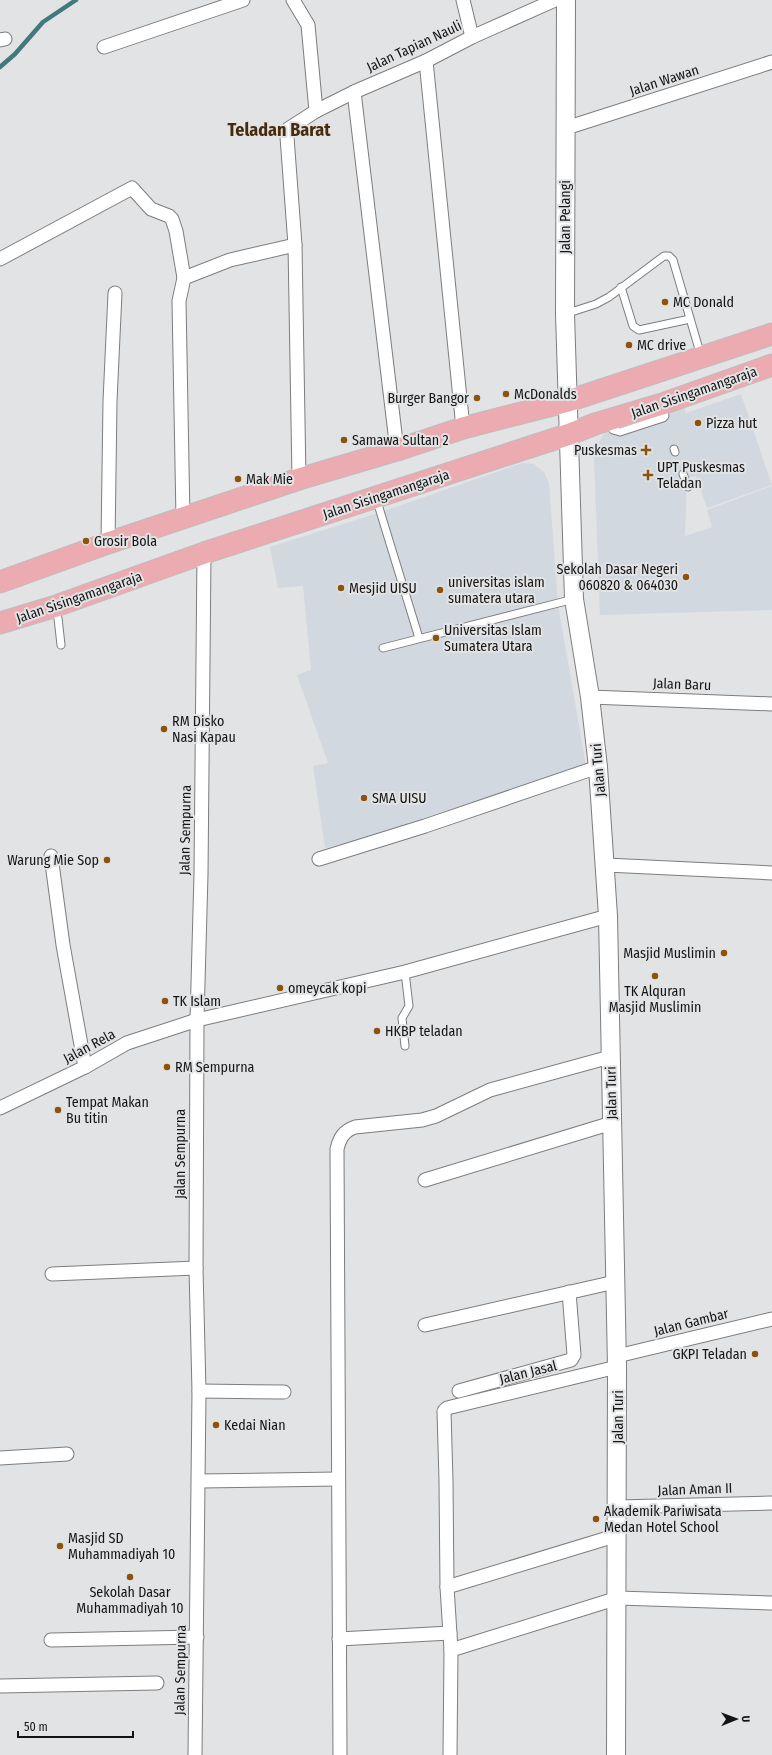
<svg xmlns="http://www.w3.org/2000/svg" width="772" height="1755" font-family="'Fira Sans Condensed',sans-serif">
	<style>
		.built { fill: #d2d8e0 }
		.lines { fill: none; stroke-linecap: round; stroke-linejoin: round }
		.stream { stroke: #43797d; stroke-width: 4.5 }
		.service-casing { stroke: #7c7d7f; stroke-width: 9 }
		.minor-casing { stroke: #7c7d7f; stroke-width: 15 }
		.secondary-casing { stroke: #7c7d7f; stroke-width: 20 }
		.primary-casing { stroke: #bdbdbd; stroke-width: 23 }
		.service { stroke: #fff; stroke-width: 7 }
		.minor { stroke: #fff; stroke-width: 13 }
		.secondary { stroke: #fff; stroke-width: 18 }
		.primary { stroke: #ebabb1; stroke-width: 21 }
		.poi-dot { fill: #8d520e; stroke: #e2e3e4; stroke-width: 1.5 }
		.labels { text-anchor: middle; stroke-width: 4; stroke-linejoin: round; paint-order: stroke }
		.street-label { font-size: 14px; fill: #141415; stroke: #e2e3e4 }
		.poi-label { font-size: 14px; fill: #141415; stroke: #e2e3e4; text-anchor: start }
		.district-label { font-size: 18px; font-weight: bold; fill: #482b0e; stroke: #e2e3e4 }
	</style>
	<rect width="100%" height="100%" fill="#e2e3e4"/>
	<g class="built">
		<path d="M 741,394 L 772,485 L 707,508 L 696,476 L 687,478 L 685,536 L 712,527 L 707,510 L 772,486 L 772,610 L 600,615 L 594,459 L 596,446 L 604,434 L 684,405 L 686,413 Z"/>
		<path d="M 522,463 L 534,464 L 544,472 L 549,483 L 558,604 L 586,766 L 408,823 L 408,827 L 325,848 L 313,766 L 328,763 L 297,675 L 311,670 L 303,586 L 278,588 L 270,547 L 381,512 Z"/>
	</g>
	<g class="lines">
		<path class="stream" d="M 0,67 L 15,54 L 43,22 L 76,0"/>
		<defs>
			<g id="service">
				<path d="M 621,287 L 633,326 L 639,330 L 690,319"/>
				<path d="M 565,314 L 596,304 L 609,297 L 664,256 L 669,256 L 673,260 L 701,356"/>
				<path d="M 617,422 L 613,430 L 620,432 L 663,418 L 665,416 L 662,405"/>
				<path d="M 674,449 L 675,452"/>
				<path d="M 683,474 L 688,487"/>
				<path d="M 376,498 L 419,638"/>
				<path d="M 54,609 L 58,618 L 61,645"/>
				<path d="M 383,648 L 574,599"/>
				<path d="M 405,972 L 409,1006 L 402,1018 L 405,1046"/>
			</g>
			<g id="minor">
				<path d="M 293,0 L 308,25 L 316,111"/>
				<path d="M 463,0 L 472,37"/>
				<path d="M 0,40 L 5,39"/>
				<path d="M 104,47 L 243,0"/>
				<path d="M 426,61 L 463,428"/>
				<path d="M 354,92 L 397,450"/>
				<path d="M 566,128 L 772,62"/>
				<path d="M 0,259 L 132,188 L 151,209 L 169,216 L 172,219 L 176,231 L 184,278"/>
				<path d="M 299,479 L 295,245 L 287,137 L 288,129 L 316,111 L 354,92 L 426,61 L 472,37 L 555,0"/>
				<path d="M 183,519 L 179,301 L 184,278 L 230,260 L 295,245"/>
				<path d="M 108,543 L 110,401 L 115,293"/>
				<path d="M 590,697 L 772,704"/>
				<path d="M 51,856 L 63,945 L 85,1067"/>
				<path d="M 319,859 L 425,826 L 598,767"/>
				<path d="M 606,865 L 772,873"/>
				<path d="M 0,1108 L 85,1067 L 127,1043 L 197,1020 L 405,972 L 608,916"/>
				<path d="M 425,1180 L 612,1123"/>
				<path d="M 52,1274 L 196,1268"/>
				<path d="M 425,1325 L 615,1282"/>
				<path d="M 617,1356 L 772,1319"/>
				<path d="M 199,1391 L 284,1392"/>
				<path d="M 459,1391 L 571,1360 L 574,1355 L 569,1292"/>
				<path d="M 0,1458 L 67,1454"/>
				<path d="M 199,1481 L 338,1479"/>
				<path d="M 618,1507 L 772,1503"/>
				<path d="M 447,1587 L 618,1535"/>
				<path d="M 339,1639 L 450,1633"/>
				<path d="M 51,1640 L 197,1637"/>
				<path d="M 451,1650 L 618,1598 L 772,1603"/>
				<path d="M 0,1686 L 157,1683"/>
				<path d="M 195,1755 L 199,1391 L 196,1268 L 197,1020 L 201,874 L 204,553"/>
				<path d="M 340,1755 L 337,1149 C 340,1137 344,1131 355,1127 L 422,1120 L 436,1116 L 490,1090 L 610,1057"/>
				<path d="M 450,1755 L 451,1650 L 447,1587 L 446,1481 L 444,1411 L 447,1408 L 617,1367"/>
			</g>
			<path id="secondary" d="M 566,0 L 565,314 L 574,599 L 590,697 L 598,767 L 608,916 L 617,1367 L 616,1755"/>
			<g id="primary">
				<path d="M 0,582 L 108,543 L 299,479 L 397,450 L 463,428 L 568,401 L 772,334"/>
				<path d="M 0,623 L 53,607 L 204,553 L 570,434 L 595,424 L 662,404 L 772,365"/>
			</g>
		</defs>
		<use href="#service" class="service-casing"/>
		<use href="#minor" class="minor-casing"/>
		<use href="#secondary" class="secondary-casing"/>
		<use href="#primary" class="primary-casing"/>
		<use href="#service" class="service"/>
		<use href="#minor" class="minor"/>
		<use href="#secondary" class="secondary"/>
		<use href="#primary" class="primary"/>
	</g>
	<g class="poi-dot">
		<circle cx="665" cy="302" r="4"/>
		<circle cx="629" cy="345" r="4"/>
		<circle cx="506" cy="394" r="4"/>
		<circle cx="477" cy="398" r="4"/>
		<circle cx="698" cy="423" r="4"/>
		<circle cx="344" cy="440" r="4"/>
		<path d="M644 444h4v4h4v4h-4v4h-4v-4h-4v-4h4z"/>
		<path d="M646 469h4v4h4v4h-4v4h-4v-4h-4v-4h4z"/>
		<circle cx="238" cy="479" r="4"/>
		<circle cx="86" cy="541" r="4"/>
		<circle cx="686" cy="577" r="4"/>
		<circle cx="341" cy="588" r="4"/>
		<circle cx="440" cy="590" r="4"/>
		<circle cx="436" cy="638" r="4"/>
		<circle cx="164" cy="729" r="4"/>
		<circle cx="364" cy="798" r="4"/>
		<circle cx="107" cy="860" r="4"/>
		<circle cx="724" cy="953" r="4"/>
		<circle cx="655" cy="976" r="4"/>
		<circle cx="280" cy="988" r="4"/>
		<circle cx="165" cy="1001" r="4"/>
		<circle cx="377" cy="1031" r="4"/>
		<circle cx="167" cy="1067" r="4"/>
		<circle cx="58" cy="1110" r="4"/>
		<circle cx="755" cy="1354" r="4"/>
		<circle cx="216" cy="1425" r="4"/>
		<circle cx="596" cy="1519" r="4"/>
		<circle cx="60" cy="1546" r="4"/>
		<circle cx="130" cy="1577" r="4"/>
	</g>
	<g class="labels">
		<g class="street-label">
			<text transform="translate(414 46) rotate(-25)" y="5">Jalan Tapian Nauli</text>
			<text transform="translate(664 80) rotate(-18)" y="5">Jalan Wawan</text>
			<text transform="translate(565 217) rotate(-90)" y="5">Jalan Pelangi</text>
			<text transform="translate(694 392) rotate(-19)" y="5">Jalan Sisingamangaraja</text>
			<text transform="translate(386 494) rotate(-18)" y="5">Jalan Sisingamangaraja</text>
			<text transform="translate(79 597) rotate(-19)" y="5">Jalan Sisingamangaraja</text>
			<text transform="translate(682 684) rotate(2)" y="5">Jalan Baru</text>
			<text transform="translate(598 770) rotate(-95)" y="5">Jalan Turi</text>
			<text transform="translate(185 830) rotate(-89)" y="5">Jalan Sempurna</text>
			<text transform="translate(89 1046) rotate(-28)" y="5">Jalan Rela</text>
			<text transform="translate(611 1093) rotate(-91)" y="5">Jalan Turi</text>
			<text transform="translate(180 1154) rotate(-90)" y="5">Jalan Sempurna</text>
			<text transform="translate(691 1322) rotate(-14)" y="5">Jalan Gambar</text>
			<text transform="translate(528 1372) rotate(-14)" y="5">Jalan Jasal</text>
			<text transform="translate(618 1417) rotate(-90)" y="5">Jalan Turi</text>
			<text transform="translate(695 1489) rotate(-2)" y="5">Jalan Aman II</text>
			<text transform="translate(180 1670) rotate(-89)" y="5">Jalan Sempurna</text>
		</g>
		<g class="poi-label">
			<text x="673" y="307">MC Donald</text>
			<text x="637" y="350">MC drive</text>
			<text x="514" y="399">McDonalds</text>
			<text x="469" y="403" text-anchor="end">Burger Bangor</text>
			<text x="706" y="428">Pizza hut</text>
			<text x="352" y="445">Samawa Sultan 2</text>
			<text x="637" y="455" text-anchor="end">Puskesmas</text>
			<text x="657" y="472">UPT Puskesmas<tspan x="657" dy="16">Teladan</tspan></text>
			<text x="246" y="484">Mak Mie</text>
			<text x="94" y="546">Grosir Bola</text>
			<text x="678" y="574" text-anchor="end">Sekolah Dasar Negeri<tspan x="678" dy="16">060820 &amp; 064030</tspan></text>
			<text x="448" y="587">universitas islam<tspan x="448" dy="16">sumatera utara</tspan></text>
			<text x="349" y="593">Mesjid UISU</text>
			<text x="444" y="635">Universitas Islam<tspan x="444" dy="16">Sumatera Utara</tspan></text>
			<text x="172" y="726">RM Disko<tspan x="172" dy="16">Nasi Kapau</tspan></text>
			<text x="372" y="803">SMA UISU</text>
			<text x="99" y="865" text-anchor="end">Warung Mie Sop</text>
			<text x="716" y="958" text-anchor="end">Masjid Muslimin</text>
			<text x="288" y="993">omeycak kopi</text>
			<text x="655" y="996" text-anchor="middle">TK Alquran<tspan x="655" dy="16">Masjid Muslimin</tspan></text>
			<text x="173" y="1006">TK Islam</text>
			<text x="385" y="1036">HKBP teladan</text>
			<text x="175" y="1072">RM Sempurna</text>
			<text x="66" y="1107">Tempat Makan<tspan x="66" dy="16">Bu titin</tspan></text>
			<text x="747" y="1359" text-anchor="end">GKPI Teladan</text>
			<text x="224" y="1430">Kedai Nian</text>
			<text x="604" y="1516">Akademik Pariwisata<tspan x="604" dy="16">Medan Hotel School</tspan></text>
			<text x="68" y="1543">Masjid SD<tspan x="68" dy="16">Muhammadiyah 10</tspan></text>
			<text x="130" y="1597" text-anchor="middle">Sekolah Dasar<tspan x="130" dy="16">Muhammadiyah 10</tspan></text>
		</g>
		<g class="district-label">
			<text x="279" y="136">Teladan Barat</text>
		</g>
	</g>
	<g transform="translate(736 1719) rotate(89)" stroke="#e2e3e4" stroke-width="3" paint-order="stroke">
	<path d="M0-3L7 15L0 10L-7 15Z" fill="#141415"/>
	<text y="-6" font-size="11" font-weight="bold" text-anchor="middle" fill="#141415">U</text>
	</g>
	<path d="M18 1731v6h115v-6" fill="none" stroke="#141415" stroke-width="2"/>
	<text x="24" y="1731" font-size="12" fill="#141415" stroke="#e2e3e4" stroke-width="3" paint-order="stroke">50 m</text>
</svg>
